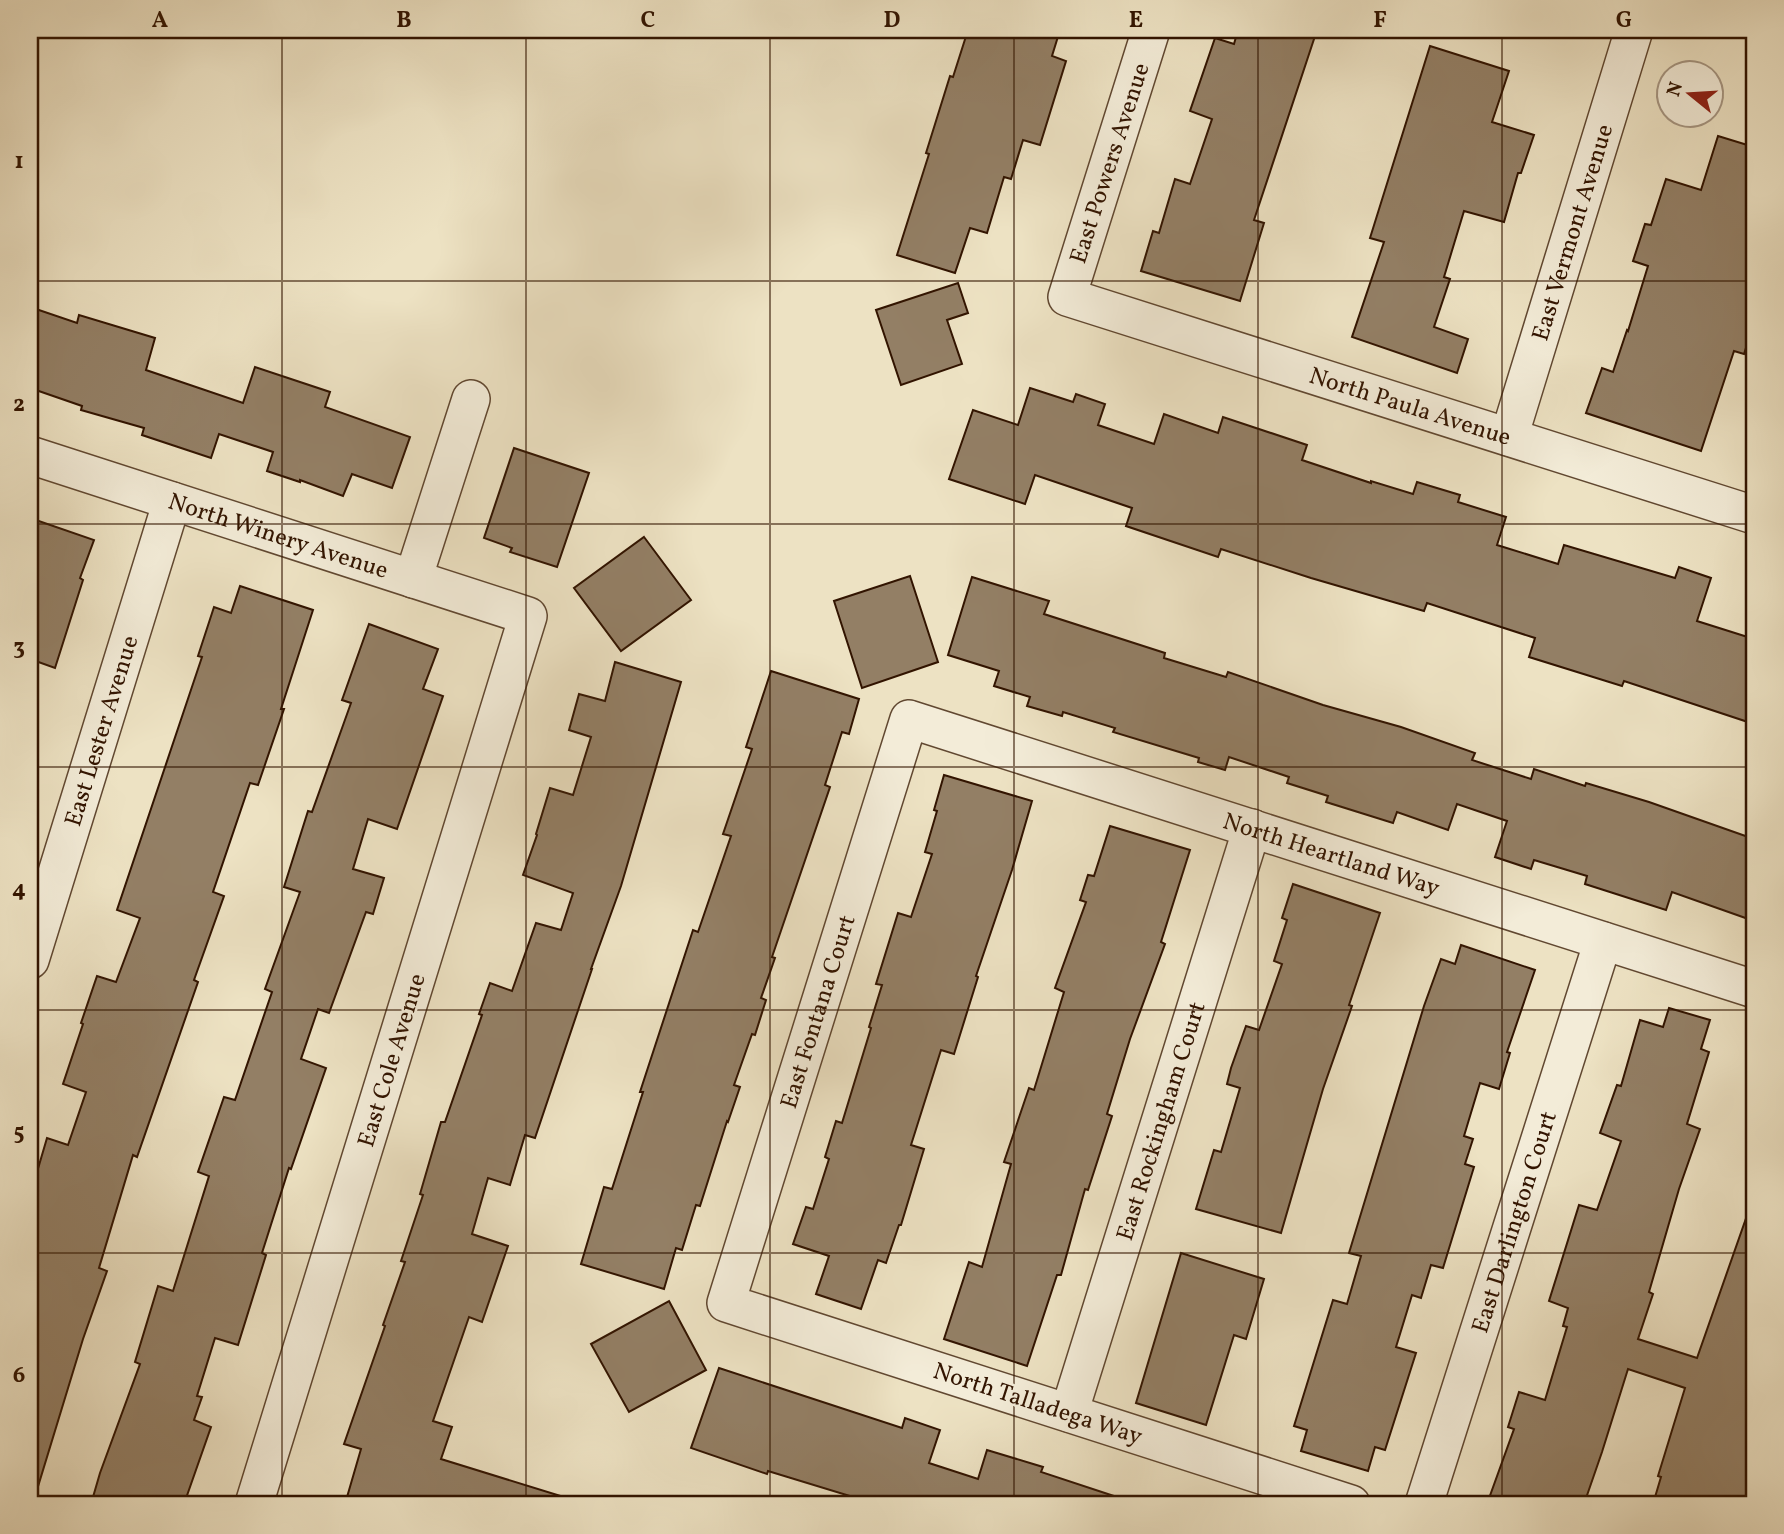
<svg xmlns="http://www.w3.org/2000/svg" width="1784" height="1534" font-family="Vollkorn,serif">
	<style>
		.building { fill: #937f65; stroke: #321400; stroke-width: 2 }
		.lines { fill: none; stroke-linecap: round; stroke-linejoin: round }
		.minor-casing { stroke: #614831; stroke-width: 40 }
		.minor { stroke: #f3ecd8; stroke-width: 37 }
		.grid { fill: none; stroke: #321400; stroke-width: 2; stroke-opacity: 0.55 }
		.labels { text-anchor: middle; stroke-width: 5; stroke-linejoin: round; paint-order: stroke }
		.street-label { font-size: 24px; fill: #321400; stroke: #f3ecd8 }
		.neatline { fill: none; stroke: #321400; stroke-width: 2.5 }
		.grid-label { font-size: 23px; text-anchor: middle; font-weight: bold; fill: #321400 }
	</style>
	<rect width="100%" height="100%" fill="#ede2c3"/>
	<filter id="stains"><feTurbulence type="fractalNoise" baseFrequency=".00286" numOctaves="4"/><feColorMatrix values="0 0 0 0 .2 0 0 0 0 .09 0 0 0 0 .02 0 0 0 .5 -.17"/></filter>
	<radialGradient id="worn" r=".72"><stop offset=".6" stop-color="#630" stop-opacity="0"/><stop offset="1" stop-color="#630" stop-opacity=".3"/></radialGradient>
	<g class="building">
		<path d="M 968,30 L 1060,30 L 1052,56 L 1066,61 L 1040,145 L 1023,140 L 1011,179 L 1004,177 L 987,233 L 970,228 L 955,273 L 897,255 L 929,154 L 926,153 L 950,76 L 953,77 Z"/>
		<path d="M 1238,30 L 1317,30 L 1254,220 L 1264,223 L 1240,301 L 1141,271 L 1153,231 L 1159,233 L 1175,179 L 1190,184 L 1212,119 L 1190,111 L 1215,38 L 1234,44 Z"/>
		<path d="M 1430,46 L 1509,71 L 1492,122 L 1534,135 L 1521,173 L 1518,173 L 1504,222 L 1464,211 L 1444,277 L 1450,279 L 1434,327 L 1468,339 L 1457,373 L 1352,337 L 1384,242 L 1370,238 Z"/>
		<path d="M 1718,136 L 1754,147 L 1754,323 L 1744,354 L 1734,351 L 1701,451 L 1586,413 L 1602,368 L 1613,372 L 1627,330 L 1628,331 L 1648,266 L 1633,261 L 1645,224 L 1651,225 L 1666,179 L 1701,190 Z"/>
		<path d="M 958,283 L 968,313 L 947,320 L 962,364 L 901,385 L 876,310 Z"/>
		<path d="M 30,307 L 77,323 L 79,315 L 155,338 L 146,370 L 243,403 L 255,367 L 330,392 L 325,407 L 410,437 L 392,488 L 352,474 L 343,496 L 300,480 L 300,482 L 267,471 L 273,452 L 219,434 L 211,458 L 142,435 L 144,428 L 81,410 L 82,406 L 30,388 Z"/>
		<path d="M 1030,388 L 1073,402 L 1076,394 L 1105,404 L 1098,425 L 1154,444 L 1164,414 L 1218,433 L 1223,417 L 1307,445 L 1302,460 L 1371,483 L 1371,481 L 1413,494 L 1417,482 L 1460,495 L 1458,502 L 1506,517 L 1497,545 L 1558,564 L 1564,545 L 1675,578 L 1679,567 L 1711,578 L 1697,621 L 1754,639 L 1754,724 L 1624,681 L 1622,686 L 1529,657 L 1535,638 L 1427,603 L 1424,611 L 1311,578 L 1221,549 L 1218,557 L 1126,526 L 1132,508 L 1035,475 L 1025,504 L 949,479 L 973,410 L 1018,425 Z"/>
		<path d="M 514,448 L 589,473 L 557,567 L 510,552 L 512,548 L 484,538 Z"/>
		<path d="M 30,518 L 94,540 L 80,578 L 83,580 L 55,668 L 30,659 Z"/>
		<path d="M 644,537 L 691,600 L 621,651 L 574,588 Z"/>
		<path d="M 910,576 L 938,662 L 862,688 L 834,601 Z"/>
		<path d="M 972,577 L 1049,601 L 1044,614 L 1165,653 L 1164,658 L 1226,677 L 1228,672 L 1323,705 L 1401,727 L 1475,753 L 1472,760 L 1531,779 L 1534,769 L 1585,786 L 1586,783 L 1649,802 L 1754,839 L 1754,921 L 1672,892 L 1666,910 L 1585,884 L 1587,876 L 1534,860 L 1531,869 L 1495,857 L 1507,821 L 1457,804 L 1448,830 L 1397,812 L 1393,823 L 1326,802 L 1328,796 L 1287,783 L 1289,777 L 1229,757 L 1225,770 L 1198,762 L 1199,758 L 1113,732 L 1115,728 L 1063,712 L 1062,716 L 1027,706 L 1030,697 L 994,686 L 999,671 L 948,655 Z"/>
		<path d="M 240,586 L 313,610 L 281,709 L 284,709 L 258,785 L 250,783 L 213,892 L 224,896 L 194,980 L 198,982 L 137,1157 L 133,1155 L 99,1268 L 107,1271 L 83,1339 L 36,1493 L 30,1492 L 30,1196 L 47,1138 L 68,1145 L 86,1092 L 63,1084 L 83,1024 L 81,1023 L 97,976 L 116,982 L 140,918 L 117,910 L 202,657 L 198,656 L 214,607 L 231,613 Z"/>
		<path d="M 369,624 L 438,649 L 423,689 L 443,696 L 397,829 L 368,819 L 353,869 L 384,878 L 373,914 L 366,912 L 329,1013 L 318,1009 L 301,1059 L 326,1068 L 291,1169 L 289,1168 L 262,1253 L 266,1255 L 238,1345 L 215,1338 L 197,1396 L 202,1397 L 194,1420 L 211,1427 L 184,1504 L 91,1504 L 100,1473 L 140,1364 L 135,1362 L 158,1286 L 173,1291 L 209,1176 L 198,1172 L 224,1097 L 235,1100 L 272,992 L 265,989 L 300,892 L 284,887 L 308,811 L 312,812 L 351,703 L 342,700 Z"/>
		<path d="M 615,662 L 681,682 L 621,886 L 591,969 L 592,969 L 535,1138 L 525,1135 L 510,1185 L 488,1178 L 472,1234 L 508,1246 L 482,1322 L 469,1317 L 433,1421 L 452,1427 L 441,1459 L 567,1498 L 566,1504 L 345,1504 L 361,1449 L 344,1444 L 385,1326 L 383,1325 L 405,1262 L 401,1261 L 423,1195 L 420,1194 L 441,1122 L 445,1122 L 482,1015 L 479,1014 L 490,983 L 512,991 L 536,923 L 561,930 L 573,893 L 523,875 L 537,835 L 536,834 L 550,788 L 573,795 L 591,737 L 569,730 L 579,694 L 605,701 Z"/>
		<path d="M 771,671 L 859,699 L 849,734 L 842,732 L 825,785 L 830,787 L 772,957 L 775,958 L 761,998 L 766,1000 L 755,1035 L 752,1034 L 734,1085 L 740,1087 L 728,1122 L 727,1121 L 700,1206 L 696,1205 L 682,1250 L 676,1248 L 664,1289 L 581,1264 L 604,1187 L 612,1189 L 643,1092 L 640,1092 L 693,930 L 698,932 L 731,836 L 723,834 L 752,749 L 746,747 Z"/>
		<path d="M 944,775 L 1032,801 L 1012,870 L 976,976 L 978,977 L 954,1054 L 941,1050 L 911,1145 L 924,1149 L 901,1225 L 899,1225 L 886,1263 L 878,1260 L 861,1309 L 816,1294 L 829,1256 L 793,1244 L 806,1207 L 813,1209 L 829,1159 L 825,1157 L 836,1121 L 842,1123 L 871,1028 L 869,1027 L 882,985 L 876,984 L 898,913 L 911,917 L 932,854 L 925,852 L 937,811 L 934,810 Z"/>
		<path d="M 1110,826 L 1190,850 L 1161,942 L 1165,944 L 1130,1039 L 1107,1114 L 1112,1116 L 1088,1190 L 1085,1189 L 1061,1275 L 1057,1275 L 1027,1366 L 944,1339 L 969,1262 L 982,1267 L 1011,1164 L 1004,1162 L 1029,1088 L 1034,1090 L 1064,992 L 1055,988 L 1086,902 L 1080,900 L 1088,875 L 1094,876 Z"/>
		<path d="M 1293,884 L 1380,913 L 1349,1005 L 1352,1006 L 1323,1089 L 1281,1233 L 1196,1209 L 1214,1150 L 1221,1152 L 1240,1088 L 1227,1084 L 1231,1068 L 1246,1026 L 1259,1030 L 1282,964 L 1274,961 L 1287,920 L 1282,918 Z"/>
		<path d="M 1461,945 L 1535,970 L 1507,1052 L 1510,1053 L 1499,1089 L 1480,1083 L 1464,1136 L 1473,1139 L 1465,1164 L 1474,1167 L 1443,1268 L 1431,1265 L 1421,1298 L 1412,1295 L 1396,1347 L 1416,1353 L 1385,1450 L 1375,1447 L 1368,1471 L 1301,1451 L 1307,1430 L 1294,1426 L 1333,1300 L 1347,1304 L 1361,1256 L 1349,1253 L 1424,1006 L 1441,959 L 1455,964 Z"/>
		<path d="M 1669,1008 L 1710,1020 L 1701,1049 L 1709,1052 L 1687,1124 L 1700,1129 L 1679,1189 L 1649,1292 L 1653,1294 L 1638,1339 L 1697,1358 L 1750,1207 L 1754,1208 L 1754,1504 L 1653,1504 L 1661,1477 L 1658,1476 L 1685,1388 L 1628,1369 L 1602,1452 L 1584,1504 L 1487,1504 L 1514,1429 L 1508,1427 L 1519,1392 L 1545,1400 L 1567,1327 L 1563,1326 L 1568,1308 L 1549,1301 L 1579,1205 L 1597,1210 L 1621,1141 L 1600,1133 L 1617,1085 L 1621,1086 L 1640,1020 L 1663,1027 Z"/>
		<path d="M 1181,1253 L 1264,1279 L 1246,1339 L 1234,1335 L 1206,1425 L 1136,1403 Z"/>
		<path d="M 669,1301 L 706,1370 L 629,1412 L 591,1344 Z"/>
		<path d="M 719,1368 L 902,1428 L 905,1418 L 940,1430 L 929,1463 L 978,1479 L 987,1450 L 1043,1467 L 1041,1472 L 1123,1499 L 1122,1504 L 876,1504 L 768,1471 L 767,1474 L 691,1448 Z"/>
	</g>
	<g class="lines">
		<defs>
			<g id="minor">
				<path id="s1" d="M 1151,30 L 1067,297 L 1754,515"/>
				<path id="s2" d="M 1509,437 L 1634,30"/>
				<path id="s3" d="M 30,455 L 528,616 L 254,1504"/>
				<path d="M 413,579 L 471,399"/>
				<path id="s4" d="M 30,960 L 172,501"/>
				<path id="s5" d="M 1069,1413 L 1252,828"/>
				<path id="s6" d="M 1351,1504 L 726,1303 L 909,719 L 1754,989"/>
				<path id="s7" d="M 1424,1504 L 1603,941"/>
			</g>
		</defs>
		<use href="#minor" class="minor-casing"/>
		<use href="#minor" class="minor"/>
	</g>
	<path class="grid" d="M 282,30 L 282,1504M 526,30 L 526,1504M 770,30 L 770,1504M 1014,30 L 1014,1504M 1258,30 L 1258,1504M 1502,30 L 1502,1504M 30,281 L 1754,281M 30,524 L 1754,524M 30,767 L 1754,767M 30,1010 L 1754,1010M 30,1253 L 1754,1253"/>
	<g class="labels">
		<g class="street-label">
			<text transform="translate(1109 163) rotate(-72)" y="8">East Powers Avenue</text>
			<text dy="8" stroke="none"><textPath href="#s2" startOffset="214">East Vermont Avenue</textPath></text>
			<text dy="8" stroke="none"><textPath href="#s1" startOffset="640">North Paula Avenue</textPath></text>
			<text dy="8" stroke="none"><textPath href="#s3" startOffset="261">North Winery Avenue</textPath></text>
			<text dy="8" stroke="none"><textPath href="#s4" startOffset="240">East Lester Avenue</textPath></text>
			<text dy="8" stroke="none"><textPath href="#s6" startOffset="1712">North Heartland Way</textPath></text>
			<text dy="8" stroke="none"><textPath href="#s6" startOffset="962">East Fontana Court</textPath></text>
			<text transform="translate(391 1060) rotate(-73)" y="8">East Cole Avenue</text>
			<text dy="8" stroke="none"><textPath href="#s5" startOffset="306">East Rockingham Court</textPath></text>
			<text dy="8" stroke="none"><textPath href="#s7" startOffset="296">East Darlington Court</textPath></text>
			<text transform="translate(1038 1403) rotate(18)" y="8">North Talladega Way</text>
		</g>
	</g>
	<rect width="1784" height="1534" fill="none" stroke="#ede2c3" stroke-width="77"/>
	<g transform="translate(1690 94) rotate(288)"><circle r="33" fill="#f3ecd8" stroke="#a69682" stroke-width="2"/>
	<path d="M0-5L12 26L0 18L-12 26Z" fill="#8f2418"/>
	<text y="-10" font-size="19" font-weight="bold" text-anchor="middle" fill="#321400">N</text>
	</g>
	<rect x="38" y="38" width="1708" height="1458" class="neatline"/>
	<g class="grid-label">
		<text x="160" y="27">A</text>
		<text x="404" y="27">B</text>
		<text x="648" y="27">C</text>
		<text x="892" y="27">D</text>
		<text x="1136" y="27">E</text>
		<text x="1380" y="27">F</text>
		<text x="1624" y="27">G</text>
		<text x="19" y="168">1</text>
		<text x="19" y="411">2</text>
		<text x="19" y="654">3</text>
		<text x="19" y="896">4</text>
		<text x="19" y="1139">5</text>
		<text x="19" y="1382">6</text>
	</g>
	<rect width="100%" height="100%" filter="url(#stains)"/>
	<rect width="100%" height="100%" fill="url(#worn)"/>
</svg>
